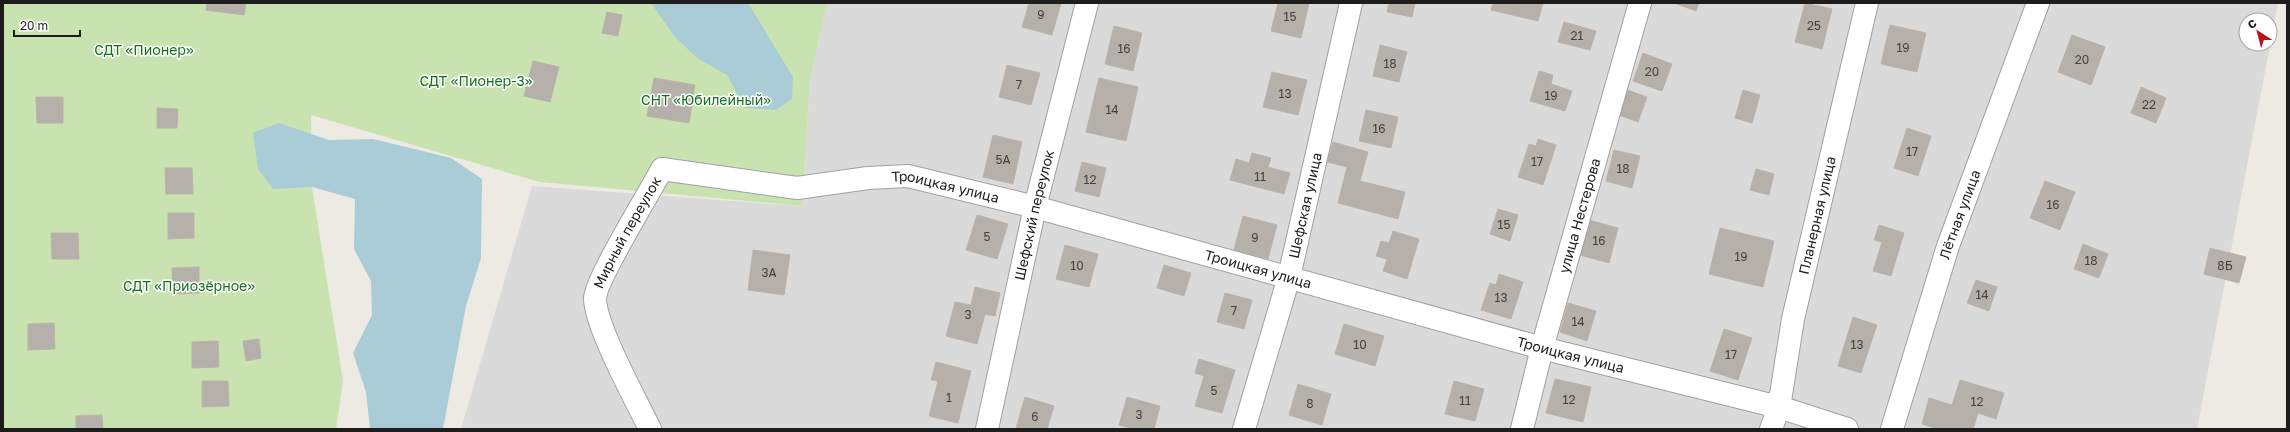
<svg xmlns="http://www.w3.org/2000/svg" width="2290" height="432" font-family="'Golos Text',sans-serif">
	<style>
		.residential { fill: #dbdada; fill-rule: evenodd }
		.grass { fill: #c8e3af }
		.water { fill: #a9ccd7 }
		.building { fill: #b6b0aa; stroke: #bdb2a8 }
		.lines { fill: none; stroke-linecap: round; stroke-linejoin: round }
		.minor-casing { stroke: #a1a1a1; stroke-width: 24 }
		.minor { stroke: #fff; stroke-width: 22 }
		.labels { text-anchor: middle; stroke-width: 3; stroke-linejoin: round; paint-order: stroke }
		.number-label { font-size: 12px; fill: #434240 }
		.park-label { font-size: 14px; fill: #16701f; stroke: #fff }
		.street-label { font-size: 14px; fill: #1d1d1d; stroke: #fff }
	</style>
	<rect width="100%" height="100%" fill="#edeae4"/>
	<path class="residential" d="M 827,3 L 2278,3 L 2197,429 L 461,429 L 532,186 L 802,206 L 810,81 ZM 2246,20 L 2270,20 L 2270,44 L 2246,44 Z"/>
	<path class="grass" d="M 3,3 L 827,3 L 810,81 L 802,206 L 540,182 L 311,115 L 312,187 L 343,381 L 336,429 L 3,429 Z"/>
	<g class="water">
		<path d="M 651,3 L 748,3 L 793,77 L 792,99 L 776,110 L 745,108 L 727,75 L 697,58 L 675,37 Z"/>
		<path d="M 279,123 L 329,140 L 373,139 L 451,158 L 482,179 L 481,258 L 466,306 L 443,429 L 370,429 L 366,392 L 353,353 L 372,315 L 371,281 L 354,249 L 355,199 L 312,187 L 273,189 L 258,169 L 253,133 Z"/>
	</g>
	<g class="building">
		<path d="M 207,3 L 246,3 L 244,15 L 206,10 Z"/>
		<path d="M 1029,3 L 1061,3 L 1052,35 L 1022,27 Z"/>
		<path d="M 1278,3 L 1309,3 L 1301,38 L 1271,31 Z"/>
		<path d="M 1389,3 L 1415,3 L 1412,17 L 1387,12 Z"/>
		<path d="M 1493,3 L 1543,3 L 1538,21 L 1491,10 Z"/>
		<path d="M 1674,3 L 1699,3 L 1696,11 Z"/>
		<path d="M 1805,3 L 1832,9 L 1822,49 L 1795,42 Z"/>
		<path d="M 607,12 L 622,15 L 618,36 L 602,33 Z"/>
		<path d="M 1564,22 L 1596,31 L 1590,50 L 1558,42 Z"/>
		<path d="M 1890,25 L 1926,33 L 1917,72 L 1881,64 Z"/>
		<path d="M 1114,26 L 1142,33 L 1133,71 L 1105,64 Z"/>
		<path d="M 2072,35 L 2105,47 L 2091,85 L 2058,72 Z"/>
		<path d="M 1380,45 L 1407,52 L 1399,82 L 1373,76 Z"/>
		<path d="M 1643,53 L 1672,64 L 1662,91 L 1633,81 Z"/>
		<path d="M 533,61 L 559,67 L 550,102 L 524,96 Z"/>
		<path d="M 1007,65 L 1040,73 L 1031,105 L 999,97 Z"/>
		<path d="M 1539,71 L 1553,75 L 1551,84 L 1572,91 L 1565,111 L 1530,101 Z"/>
		<path d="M 1272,72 L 1307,80 L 1298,115 L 1263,107 Z"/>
		<path d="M 654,78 L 695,85 L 689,123 L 647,116 Z"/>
		<path d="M 1099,78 L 1138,87 L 1126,141 L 1086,132 Z"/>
		<path d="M 1619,87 L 1647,97 L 1638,122 L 1611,112 Z"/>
		<path d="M 2141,87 L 2166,98 L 2156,123 L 2131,113 Z"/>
		<path d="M 1743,90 L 1760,95 L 1752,123 L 1735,118 Z"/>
		<path d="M 36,97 L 63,97 L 63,123 L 37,123 Z"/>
		<path d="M 157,108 L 178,109 L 177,128 L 157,128 Z"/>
		<path d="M 1366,110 L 1398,117 L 1391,148 L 1359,141 Z"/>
		<path d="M 1907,128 L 1931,136 L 1918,176 L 1894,168 Z"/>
		<path d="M 993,135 L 1022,142 L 1013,184 L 983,177 Z"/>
		<path d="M 1538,139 L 1556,145 L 1543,185 L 1518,177 L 1529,144 L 1536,146 Z"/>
		<path d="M 1333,142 L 1368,152 L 1360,181 L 1405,192 L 1398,219 L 1338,203 L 1347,167 L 1327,162 Z"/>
		<path d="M 1614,150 L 1640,156 L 1632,188 L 1606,181 Z"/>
		<path d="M 1252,153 L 1271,158 L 1268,167 L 1290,173 L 1284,194 L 1230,180 L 1236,159 L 1249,163 Z"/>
		<path d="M 1082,162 L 1106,168 L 1099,197 L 1075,191 Z"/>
		<path d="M 165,168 L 192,168 L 193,194 L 166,194 Z"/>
		<path d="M 1756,169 L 1774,174 L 1769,195 L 1750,190 Z"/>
		<path d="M 2045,181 L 2075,192 L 2060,230 L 2030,218 Z"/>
		<path d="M 1498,209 L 1518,215 L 1510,241 L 1490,234 Z"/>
		<path d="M 168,213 L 194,213 L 194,238 L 168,239 Z"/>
		<path d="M 977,215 L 1008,224 L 997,259 L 966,250 Z"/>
		<path d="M 1243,216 L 1277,225 L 1268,259 L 1234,250 Z"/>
		<path d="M 1589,220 L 1618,228 L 1609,263 L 1580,255 Z"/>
		<path d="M 1879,225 L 1904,233 L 1891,276 L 1873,271 L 1882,242 L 1874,240 Z"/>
		<path d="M 1720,228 L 1774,241 L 1763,287 L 1709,274 Z"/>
		<path d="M 1393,231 L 1419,239 L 1407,279 L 1383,271 L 1387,259 L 1376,256 L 1381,241 L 1389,243 Z"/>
		<path d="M 51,233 L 78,233 L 79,259 L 52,259 Z"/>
		<path d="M 2083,244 L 2108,254 L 2099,278 L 2074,269 Z"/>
		<path d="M 1065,245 L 1098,254 L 1089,287 L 1056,279 Z"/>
		<path d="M 2210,248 L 2246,257 L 2239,283 L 2204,274 Z"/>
		<path d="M 753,250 L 790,255 L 784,295 L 748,290 Z"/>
		<path d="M 1164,265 L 1191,273 L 1184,296 L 1157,288 Z"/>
		<path d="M 199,267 L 199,293 L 173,294 L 172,268 Z"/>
		<path d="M 1499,274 L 1523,282 L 1511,319 L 1481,310 L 1490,283 L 1496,285 Z"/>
		<path d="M 1976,280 L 1997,287 L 1989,311 L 1967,303 Z"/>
		<path d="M 975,287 L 1000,293 L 995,316 L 985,314 L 977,344 L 946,336 L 955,302 L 971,305 Z"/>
		<path d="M 1225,293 L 1252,300 L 1244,329 L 1217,322 Z"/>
		<path d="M 1568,303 L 1596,311 L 1587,341 L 1560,332 Z"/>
		<path d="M 1853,317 L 1877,325 L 1861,373 L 1838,366 Z"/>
		<path d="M 54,323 L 55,349 L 28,350 L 28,324 Z"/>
		<path d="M 1344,324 L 1384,336 L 1375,366 L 1335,354 Z"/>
		<path d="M 1724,329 L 1752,338 L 1738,380 L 1710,371 Z"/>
		<path d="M 259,339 L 261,358 L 246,361 L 243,341 Z"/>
		<path d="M 218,341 L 219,367 L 192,368 L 192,342 Z"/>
		<path d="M 1199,359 L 1235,370 L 1222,413 L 1195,406 L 1204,376 L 1195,373 Z"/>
		<path d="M 936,362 L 971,371 L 958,423 L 929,416 L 938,381 L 931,380 Z"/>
		<path d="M 1555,379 L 1591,387 L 1583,422 L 1546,413 Z"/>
		<path d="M 1960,380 L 2004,393 L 1996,419 L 1978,413 L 1973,429 L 1939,429 L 1922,424 L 1929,398 L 1952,405 Z"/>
		<path d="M 202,381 L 228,381 L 229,406 L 202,407 Z"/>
		<path d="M 1454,381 L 1484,389 L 1475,421 L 1445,414 Z"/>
		<path d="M 1298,384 L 1331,394 L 1322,425 L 1289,415 Z"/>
		<path d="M 1025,397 L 1054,406 L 1047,429 L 1016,428 Z"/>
		<path d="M 1127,397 L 1160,406 L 1154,429 L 1135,429 L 1119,425 Z"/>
		<path d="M 102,415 L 103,429 L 76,429 L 76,416 Z"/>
	</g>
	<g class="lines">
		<defs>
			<g id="minor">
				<path id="s1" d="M 650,429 C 636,400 595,326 595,298 C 596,279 650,192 662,169 L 797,188 L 868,178 L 908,176 L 1035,207 L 1542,348 L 1779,407 L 1847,429"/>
				<path id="s2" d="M 987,429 L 1035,207 L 1087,3"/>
				<path id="s3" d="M 1244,429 L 1289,277 L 1351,3"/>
				<path id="s4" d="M 1522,429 L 1542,348 L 1640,3"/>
				<path id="s5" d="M 1771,429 L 1779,407 L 1793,319 L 1867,3"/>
				<path id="s6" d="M 1892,429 L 1948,246 L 2038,3"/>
			</g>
		</defs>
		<use href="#minor" class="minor-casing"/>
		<use href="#minor" class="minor"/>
	</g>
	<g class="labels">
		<g class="number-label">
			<text x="1041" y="19">9</text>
			<text x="1290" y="21">15</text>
			<text x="1814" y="30">25</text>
			<text x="1577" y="40">21</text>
			<text x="1903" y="52">19</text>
			<text x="1124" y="53">16</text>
			<text x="2082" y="64">20</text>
			<text x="1390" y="68">18</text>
			<text x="1652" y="76">20</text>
			<text x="1019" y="89">7</text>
			<text x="1285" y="98">13</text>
			<text x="1551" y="100">19</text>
			<text x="2149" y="109">22</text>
			<text x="1112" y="114">14</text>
			<text x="1379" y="133">16</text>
			<text x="1912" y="156">17</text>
			<text x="1003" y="164">5А</text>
			<text x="1537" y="166">17</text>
			<text x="1623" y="173">18</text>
			<text x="1260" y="181">11</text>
			<text x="1090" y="184">12</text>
			<text x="2053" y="209">16</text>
			<text x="1504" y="229">15</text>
			<text x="987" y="241">5</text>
			<text x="1255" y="242">9</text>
			<text x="1599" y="245">16</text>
			<text x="1741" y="261">19</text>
			<text x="2091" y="265">18</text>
			<text x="1077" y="270">10</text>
			<text x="2225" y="270">8Б</text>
			<text x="769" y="277">3А</text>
			<text x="1982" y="299">14</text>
			<text x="1501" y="302">13</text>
			<text x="1234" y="315">7</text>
			<text x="968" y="319">3</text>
			<text x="1578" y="326">14</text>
			<text x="1360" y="349">10</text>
			<text x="1857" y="349">13</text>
			<text x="1731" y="359">17</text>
			<text x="1214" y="395">5</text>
			<text x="949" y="402">1</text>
			<text x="1569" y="404">12</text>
			<text x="1465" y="405">11</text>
			<text x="1977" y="406">12</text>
			<text x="1310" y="408">8</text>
			<text x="1139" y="419">3</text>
			<text x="1035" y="421">6</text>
		</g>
		<g class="park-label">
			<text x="144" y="55">СДТ «Пионер»</text>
			<text x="476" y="86">СДТ «Пионер-3»</text>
			<text x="706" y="105">СНТ «Юбилейный»</text>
			<text x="189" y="291">СДТ «Приозёрное»</text>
		</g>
		<g class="street-label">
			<text dy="5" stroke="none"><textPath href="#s1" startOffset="575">Троицкая улица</textPath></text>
			<text dy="5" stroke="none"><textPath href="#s3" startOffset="232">Шефская улица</textPath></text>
			<text dy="5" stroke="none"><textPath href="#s6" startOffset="225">Лётная улица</textPath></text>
			<text dy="5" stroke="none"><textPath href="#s2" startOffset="219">Шефский переулок</textPath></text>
			<text dy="5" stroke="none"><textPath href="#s4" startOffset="221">улица Нестерова</textPath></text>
			<text dy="5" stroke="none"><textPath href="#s5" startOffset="219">Планерная улица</textPath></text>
			<text dy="5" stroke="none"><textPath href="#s1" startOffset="216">Мирный переулок</textPath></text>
			<text dy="5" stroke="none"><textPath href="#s1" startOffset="899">Троицкая улица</textPath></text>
			<text dy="5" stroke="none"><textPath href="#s1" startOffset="1223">Троицкая улица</textPath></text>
		</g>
	</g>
	<rect width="2290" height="432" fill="none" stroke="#1d1d1d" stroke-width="8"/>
	<g transform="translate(2258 32) rotate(324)"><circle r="19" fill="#ffffff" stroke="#a5a5a5"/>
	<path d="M0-3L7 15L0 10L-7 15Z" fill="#b61614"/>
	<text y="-6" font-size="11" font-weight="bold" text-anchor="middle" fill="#1d1d1d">С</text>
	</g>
	<path d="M14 30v6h66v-6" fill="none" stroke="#1d1d1d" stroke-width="2"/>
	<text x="20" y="30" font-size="12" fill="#1d1d1d" stroke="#ffffff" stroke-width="3" paint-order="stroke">20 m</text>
</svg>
